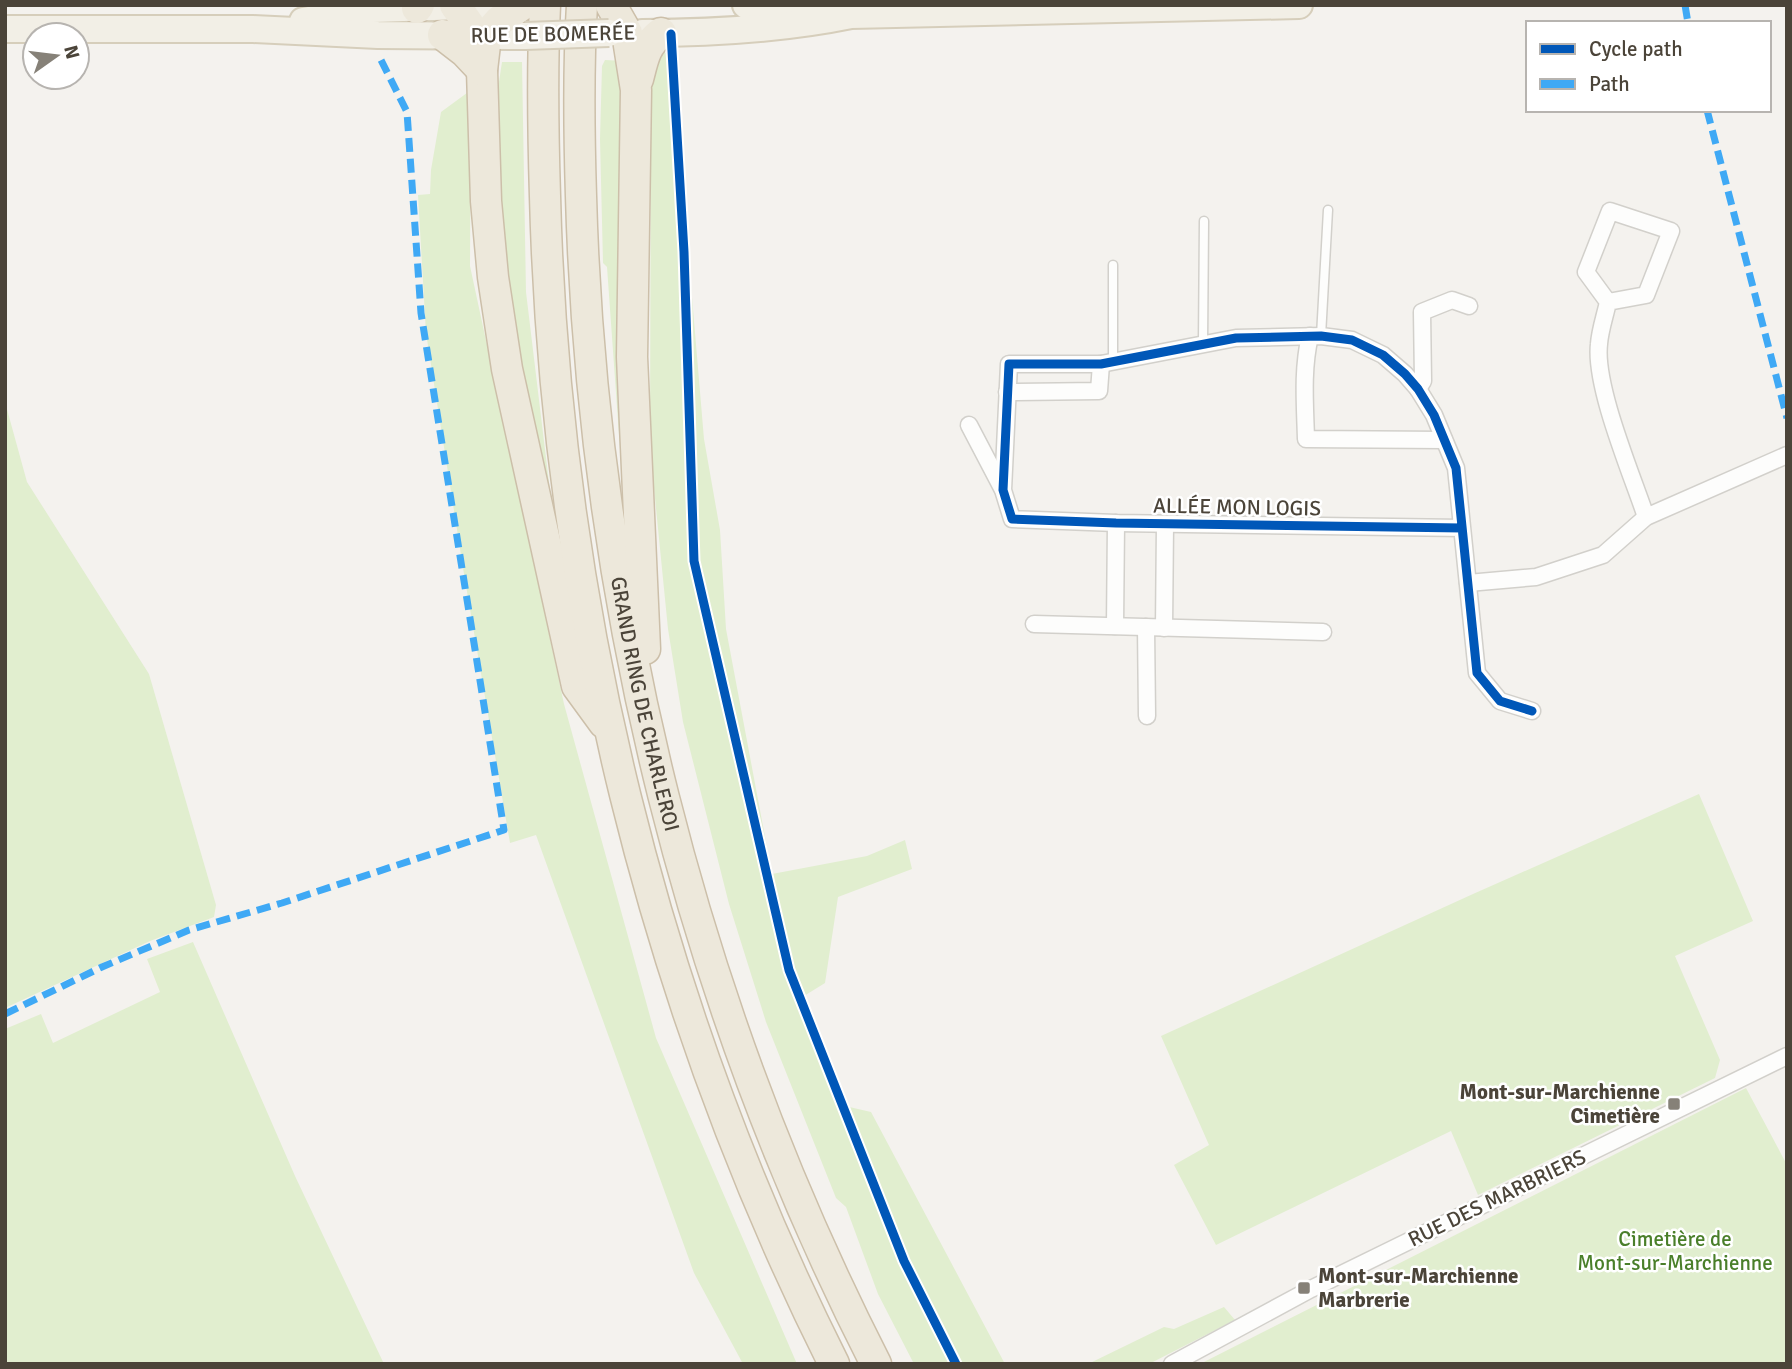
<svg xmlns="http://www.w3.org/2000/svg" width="1792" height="1369" font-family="Signika,sans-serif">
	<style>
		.green { fill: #e1eecf }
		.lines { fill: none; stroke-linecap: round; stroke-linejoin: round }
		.lane-casing { stroke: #d2d0cb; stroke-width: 11 }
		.street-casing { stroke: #d2d0cb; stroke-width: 19 }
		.primary-casing { stroke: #d6cebb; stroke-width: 30 }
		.highway-casing { stroke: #ccbfa9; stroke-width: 33 }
		.lane { stroke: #fdfdfc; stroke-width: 8 }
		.street { stroke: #fdfdfc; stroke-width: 16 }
		.primary { stroke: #f2efe6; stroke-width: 26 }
		.highway { stroke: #ede8db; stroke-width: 30 }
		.primary-bridge-casing { stroke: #d6cebb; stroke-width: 30; stroke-linecap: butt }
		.primary-bridge { stroke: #f2efe6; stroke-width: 26 }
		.quiet { stroke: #3fa9f5; stroke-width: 7; stroke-dasharray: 14 7; stroke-linecap: butt }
		.cycleway-casing { stroke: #fff; stroke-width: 13 }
		.cycleway { stroke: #0057b8; stroke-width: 9 }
		.poi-dot { fill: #868178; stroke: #fff; stroke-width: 2.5 }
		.labels { text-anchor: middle; stroke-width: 5; stroke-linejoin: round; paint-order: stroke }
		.street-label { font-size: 21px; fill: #4b4439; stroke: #fff }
		.poi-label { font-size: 21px; font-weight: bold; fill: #4b4439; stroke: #fff; text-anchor: end }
		.park-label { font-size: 21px; fill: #4a7f2a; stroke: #fff }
	</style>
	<rect width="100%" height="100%" fill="#f4f2ee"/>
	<g class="green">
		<path d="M 663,51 L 671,57 L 674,73 L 672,90 L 680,155 L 704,439 L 720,530 L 726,629 L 772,874 L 867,856 L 905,840 L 912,869 L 838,897 L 825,983 L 804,996 L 845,1106 L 871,1112 L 1005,1364 L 914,1364 L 878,1294 L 846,1207 L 836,1198 L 766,1022 L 729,904 L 683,722 L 668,629 L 650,448 L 651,64 Z"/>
		<path d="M 605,60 L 624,61 L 624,486 L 620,449 L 607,267 L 603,263 L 600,139 L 602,66 Z"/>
		<path d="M 502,62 L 522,62 L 526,292 L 553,516 L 507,295 L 500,216 L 497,95 Z"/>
		<path d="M 471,90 L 470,266 L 564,704 L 656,1038 L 797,1364 L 743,1364 L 694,1273 L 536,835 L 510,843 L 464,574 L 426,333 L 418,195 L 430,194 L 431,170 L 441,112 Z"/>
		<path d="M 5,402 L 27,482 L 149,674 L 216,905 L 214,917 L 150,941 L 5,1008 Z"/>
		<path d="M 1699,794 L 1753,921 L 1675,956 L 1720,1060 L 1715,1078 L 1478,1195 L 1451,1131 L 1216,1245 L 1174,1165 L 1209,1145 L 1161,1036 L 1473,894 Z"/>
		<path d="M 193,942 L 295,1176 L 384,1364 L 5,1364 L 5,1029 L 41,1014 L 53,1043 L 160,992 L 147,959 Z"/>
		<path d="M 1746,1088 L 1787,1165 L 1787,1364 L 1200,1364 Z"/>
		<path d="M 1224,1307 L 1235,1320 L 1149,1364 L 1088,1364 L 1164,1327 L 1174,1329 Z"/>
	</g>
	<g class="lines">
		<defs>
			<g id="lane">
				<path d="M 1321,336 L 1328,210"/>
				<path d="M 1203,344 L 1204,221"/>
				<path d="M 1113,361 L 1113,265"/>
			</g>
			<g id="street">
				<path d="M 1608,302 L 1646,295 L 1671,231 L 1610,211 L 1586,272 L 1608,302 C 1605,316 1600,330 1599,344 C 1594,386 1632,475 1646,517"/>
				<path d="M 1310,336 C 1302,370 1305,404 1306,439 L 1444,440"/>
				<path d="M 1418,389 L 1423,381 L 1422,312 L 1452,300 L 1469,306"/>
				<path d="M 1007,392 L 1099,391 L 1101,364"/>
				<path d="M 969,425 L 1002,488"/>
				<path d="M 1462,528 L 1116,523 L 1012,519 L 1003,490 L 1009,364 L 1101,364 L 1236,338 L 1321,336 L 1352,340 L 1383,355 L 1405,374 L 1418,389 L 1434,415 L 1456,468 L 1477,673 L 1500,701 L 1532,711"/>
				<path d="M 1468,583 L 1536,577 L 1603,555 L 1646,517 L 1787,455"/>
				<path d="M 1034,624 L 1323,632"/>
				<path d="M 1115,626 L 1116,523"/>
				<path d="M 1146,627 L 1147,716"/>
				<path d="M 1164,628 L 1165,524"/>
				<path d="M 1172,1364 L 1311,1289 L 1787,1056"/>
			</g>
			<g id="primary">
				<path d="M 746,5 L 822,10"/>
				<path d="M 303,21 L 373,9 L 494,5"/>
				<path d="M 5,29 L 253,29 L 378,35 L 525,36"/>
				<path d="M 642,33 C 711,33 783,29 851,15 L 1299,5"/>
			</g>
			<g id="highway">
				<path d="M 455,5 L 477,36"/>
				<path d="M 522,5 L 499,21 L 486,36 L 482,70 L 486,201 L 493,277 L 507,369 L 577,686 L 604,723"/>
				<path d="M 545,5 C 542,68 543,132 545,196 C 555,599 653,1003 834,1364"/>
				<path id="s1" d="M 582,5 C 578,69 579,132 581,196 C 592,600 692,1004 876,1364"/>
				<path d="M 611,5 L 627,33 L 636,90 L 632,357 L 645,649"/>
				<path d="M 417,8 L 419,5"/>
				<path d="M 443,35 L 465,52 L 482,70"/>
				<path d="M 638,79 C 643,60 645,45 661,33"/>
			</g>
		</defs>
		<use href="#lane" class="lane-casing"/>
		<use href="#street" class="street-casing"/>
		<use href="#primary" class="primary-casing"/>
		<use href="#highway" class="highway-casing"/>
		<use href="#lane" class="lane"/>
		<use href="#street" class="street"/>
		<use href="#primary" class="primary"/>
		<use href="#highway" class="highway"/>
		<defs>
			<path id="primary-bridge" d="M 525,36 L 609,33"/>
		</defs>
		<use href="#primary-bridge" class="primary-bridge-casing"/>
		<use href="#primary-bridge" class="primary-bridge"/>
		<g class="quiet">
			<path d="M 1685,5 L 1688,23"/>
			<path d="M 1707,110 L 1787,418"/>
			<path d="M 5,1014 L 102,967 L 189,930 L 282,903 L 504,830 L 421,313 L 407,112 L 378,54"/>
		</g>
		<defs>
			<g id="cycleway">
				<path d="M 671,34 L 684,252 L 694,561 L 789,970 L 904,1261 L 956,1364"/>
				<path d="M 1462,528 L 1116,523 L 1012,519 L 1003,490 L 1009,364 L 1101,364 L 1236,338 L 1321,336 L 1352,340 L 1383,355 L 1405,374 L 1418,389 L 1434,415 L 1456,468 L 1477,673 L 1500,701 L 1532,711"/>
			</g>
		</defs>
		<use href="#cycleway" class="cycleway-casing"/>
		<use href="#cycleway" class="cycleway"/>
	</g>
	<g class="poi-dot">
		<rect x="1667" y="1097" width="14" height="14" rx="3.5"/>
		<rect x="1297" y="1281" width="14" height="14" rx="3.5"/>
	</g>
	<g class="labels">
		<g class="street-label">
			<text transform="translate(553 34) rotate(-1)" y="7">RUE DE BOMERÉE</text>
			<text transform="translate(1237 507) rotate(1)" y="7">ALLÉE MON LOGIS</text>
			<text dy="7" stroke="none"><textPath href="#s1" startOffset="704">GRAND RING DE CHARLEROI</textPath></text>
			<text transform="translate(1497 1198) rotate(-26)" y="7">RUE DES MARBRIERS</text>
		</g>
		<g class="poi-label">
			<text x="1660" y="1099">Mont-sur-Marchienne<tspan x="1660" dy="24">Cimetière</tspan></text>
			<text x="1318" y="1283" text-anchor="start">Mont-sur-Marchienne<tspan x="1318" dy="24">Marbrerie</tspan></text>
		</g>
		<g class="park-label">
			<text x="1675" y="1246">Cimetière de<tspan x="1675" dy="24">Mont-sur-Marchienne</tspan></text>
		</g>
	</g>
	<rect width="1792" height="1369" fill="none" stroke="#4b4439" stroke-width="14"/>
	<rect x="1526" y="21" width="245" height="91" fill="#ffffff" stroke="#b7b4b0" stroke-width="2"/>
	<rect x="1540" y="44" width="35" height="10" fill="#0057b8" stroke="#b7b4b0" stroke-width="2"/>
	<text x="1589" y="56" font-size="21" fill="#4b4439">Cycle path</text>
	<rect x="1540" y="79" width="35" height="10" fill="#3fa9f5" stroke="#b7b4b0" stroke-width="2"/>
	<text x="1589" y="91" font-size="21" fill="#4b4439">Path</text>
	<g transform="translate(56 56) rotate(76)"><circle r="33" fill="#ffffff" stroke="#b7b4b0" stroke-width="2"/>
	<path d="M0-5L12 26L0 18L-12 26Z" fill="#868178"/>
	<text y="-10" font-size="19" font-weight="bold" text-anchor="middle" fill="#4b4439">N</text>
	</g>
</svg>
